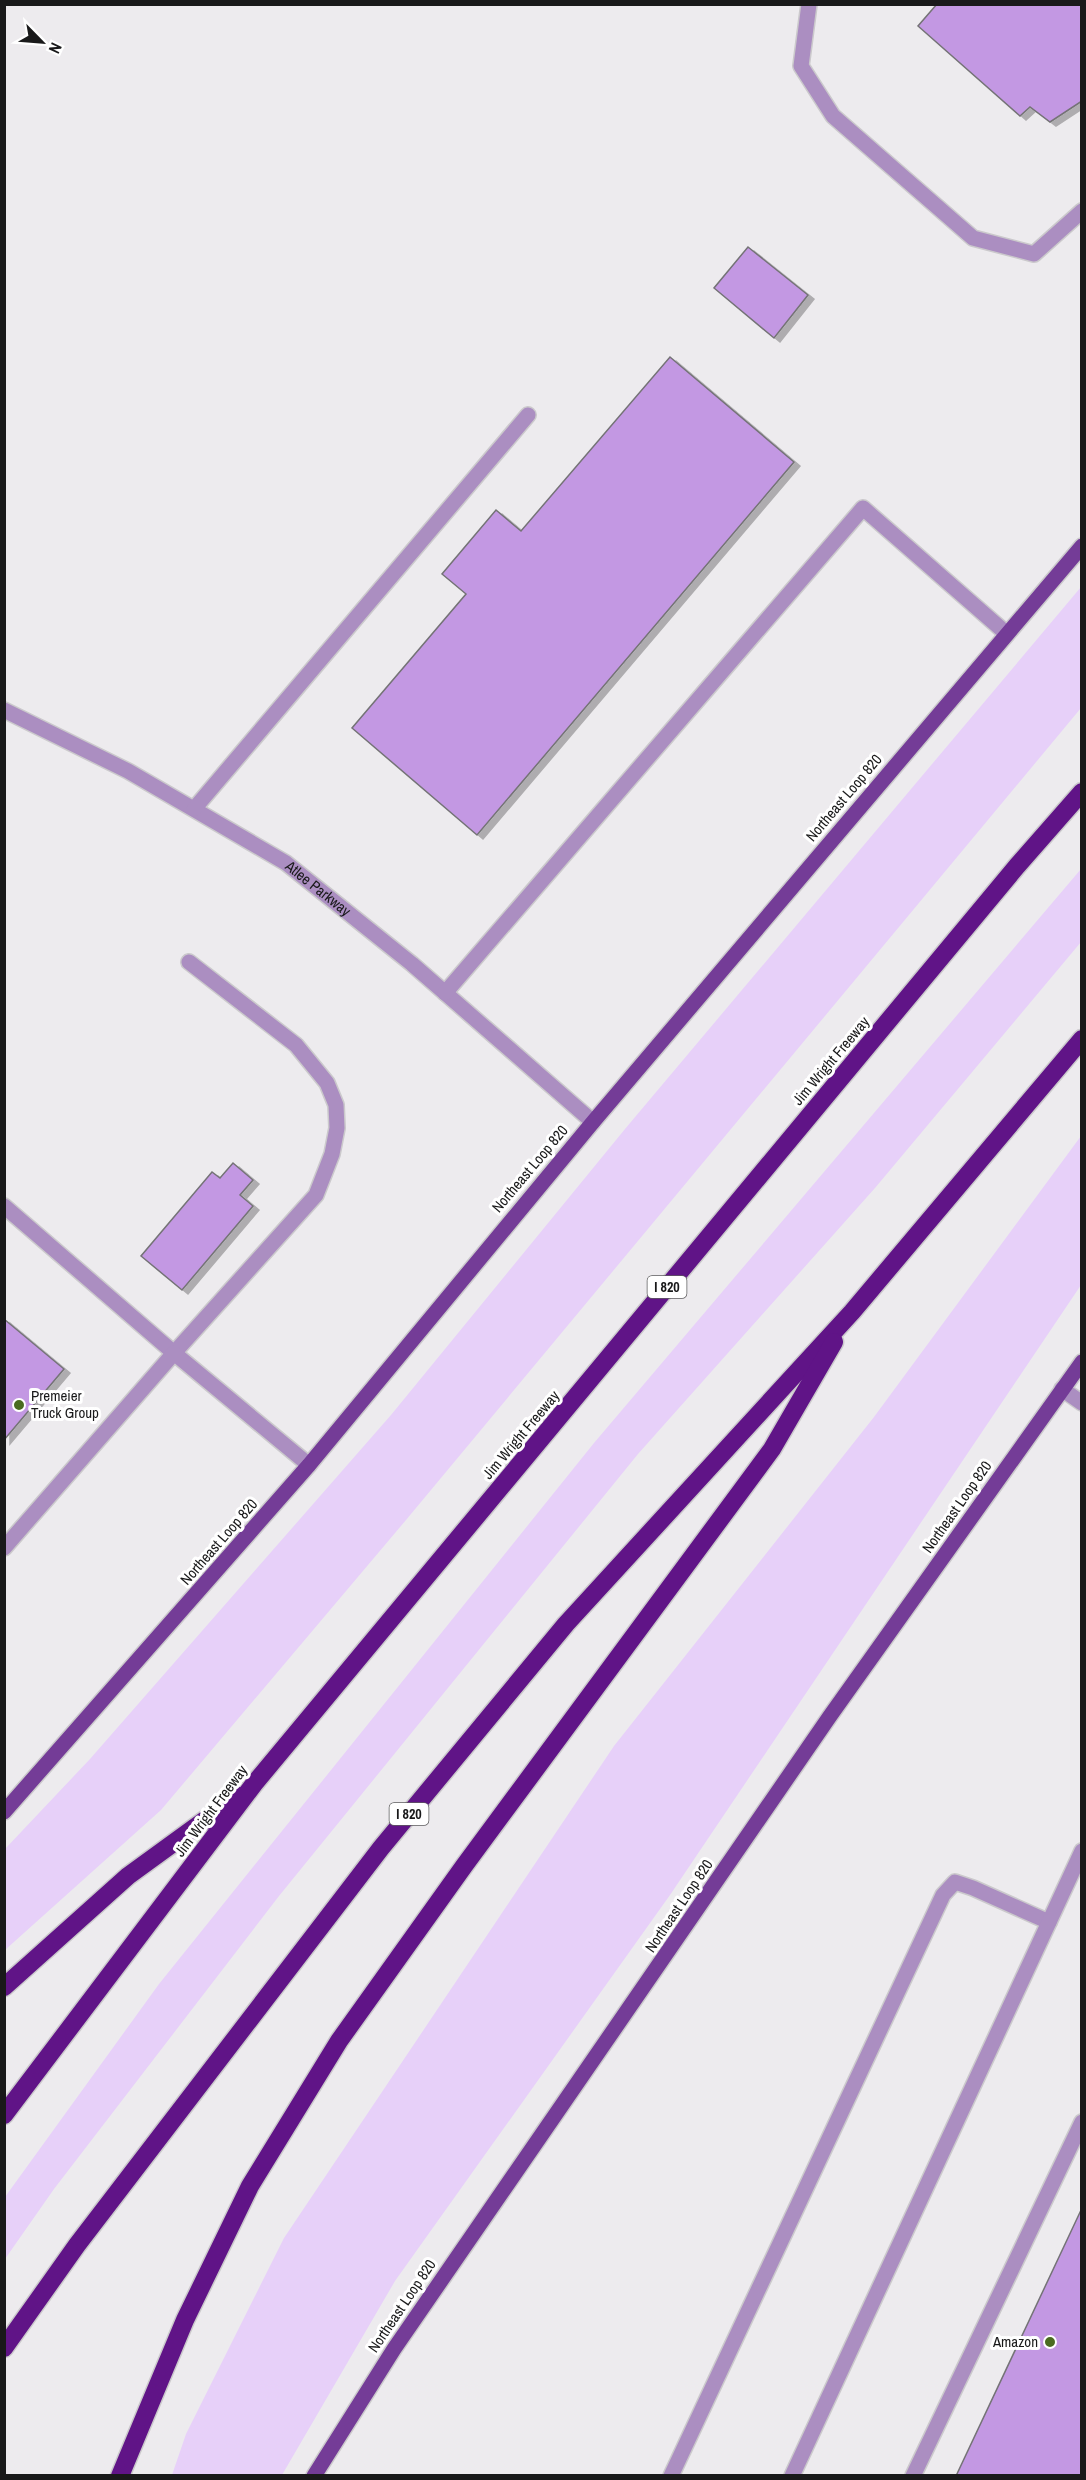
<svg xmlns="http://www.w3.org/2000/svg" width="1086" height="2480" font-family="'Archivo Narrow',sans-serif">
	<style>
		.green { fill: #e7d0f9 }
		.building { fill: #c398e3; stroke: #747376; stroke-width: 1.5; filter: url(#shadow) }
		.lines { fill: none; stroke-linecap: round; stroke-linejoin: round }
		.minor-casing { stroke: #cbc9cc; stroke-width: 18 }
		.major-casing { stroke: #cbc9cc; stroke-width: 18 }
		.highway-casing { stroke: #cbc9cc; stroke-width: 21 }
		.minor { stroke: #ab8ec1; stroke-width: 15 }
		.major { stroke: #743c97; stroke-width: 15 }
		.highway { stroke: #601487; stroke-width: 18 }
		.poi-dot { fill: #4a6b21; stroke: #fff; stroke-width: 2 }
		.labels { text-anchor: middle; stroke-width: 6; stroke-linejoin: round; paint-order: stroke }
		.shield { fill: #fff; stroke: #5e5e5f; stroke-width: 1.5 }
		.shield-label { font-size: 14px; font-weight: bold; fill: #19191a }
		.street-label { font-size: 15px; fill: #19191a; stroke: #fff }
		.poi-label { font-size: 15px; fill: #19191a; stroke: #fff; text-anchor: start }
	</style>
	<defs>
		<filter id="shadow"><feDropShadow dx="6" dy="4" stdDeviation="0" flood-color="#0004"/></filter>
	</defs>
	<rect width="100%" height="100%" fill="#edebee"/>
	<g class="green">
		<path d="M 1081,587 L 1081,708 L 406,1520 L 161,1810 L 5,1950 L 5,1849 L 90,1759 L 391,1415 L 625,1129 Z"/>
		<path d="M 1081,869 L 1081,942 L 875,1188 L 638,1454 L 279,1896 L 54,2189 L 5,2259 L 5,2197 L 159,1984 L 594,1443 Z"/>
		<path d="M 1081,1136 L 1081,1285 L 670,1895 L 395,2281 L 282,2475 L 172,2475 L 186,2434 L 284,2238 L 614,1746 L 874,1417 Z"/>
	</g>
	<g class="building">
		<path d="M 937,4 L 1082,4 L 1082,101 L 1050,122 L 1030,107 L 1020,116 L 918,26 Z"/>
		<path d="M 748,247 L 808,295 L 774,338 L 714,288 Z"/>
		<path d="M 670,357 L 794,462 L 477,835 L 352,728 L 466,594 L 442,574 L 496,510 L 521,531 Z"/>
		<path d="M 233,1163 L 253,1180 L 240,1195 L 253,1206 L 182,1290 L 141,1256 L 212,1172 L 220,1178 Z"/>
		<path d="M 4,1319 L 64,1369 L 4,1440 Z"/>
		<path d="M 1082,2208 L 1082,2476 L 956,2476 Z"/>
	</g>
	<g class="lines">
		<defs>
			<g id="minor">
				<path d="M 809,4 L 801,66 L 833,116 L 973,238 L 1034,254 L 1082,211"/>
				<path id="s1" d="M 4,710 L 128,771 L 286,863 L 412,964 L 593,1122"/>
				<path d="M 194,809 L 528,415"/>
				<path d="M 445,993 L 863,508 L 1007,634"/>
				<path d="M 4,1206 L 174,1353 L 316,1195 L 332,1154 L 337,1128 L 336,1105 L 327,1083 L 296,1045 L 189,962"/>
				<path d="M 1062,1389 L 1082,1403"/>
				<path d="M 4,1548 L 174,1353 L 309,1465"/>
				<path d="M 671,2476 L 943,1895 L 955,1882 L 973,1888 L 1049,1922"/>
				<path d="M 792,2476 L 1082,1851"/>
				<path d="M 913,2476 L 1082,2122"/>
			</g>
			<g id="major">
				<path d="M 4,1812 L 309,1465 L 593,1122 L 1082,546"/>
				<path d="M 314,2476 L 394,2349 L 830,1716 L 1082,1362"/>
			</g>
			<g id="highway">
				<path d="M 4,1987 L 128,1876 L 238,1796"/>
				<path d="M 4,2115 L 254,1784 L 1017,866 L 1082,792"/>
				<path d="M 4,2348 L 77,2245 L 381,1848 L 566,1624 L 852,1312 L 1082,1039"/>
				<path d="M 120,2476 L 185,2320 L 250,2186 L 339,2041 L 464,1866 L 772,1449 L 834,1342"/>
			</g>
		</defs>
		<use href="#minor" class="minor-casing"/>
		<use href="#major" class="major-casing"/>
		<use href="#highway" class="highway-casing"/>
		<use href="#minor" class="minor"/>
		<use href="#major" class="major"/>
		<use href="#highway" class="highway"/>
	</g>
	<g class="poi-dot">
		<circle cx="19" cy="1405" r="6"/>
		<circle cx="1050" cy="2342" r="6"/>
	</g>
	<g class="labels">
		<g class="shield">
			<rect x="647.5" y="1276" width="39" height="22" rx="4.5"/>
			<rect x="389.5" y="1803" width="39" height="22" rx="4.5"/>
		</g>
		<g class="shield-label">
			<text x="667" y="1292">I 820</text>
			<text x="409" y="1819">I 820</text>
		</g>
		<g class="street-label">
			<text transform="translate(844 798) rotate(-50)" y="5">Northeast Loop 820</text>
			<text dy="5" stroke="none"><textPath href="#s1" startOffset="362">Atlee Parkway</textPath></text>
			<text transform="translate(831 1061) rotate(-50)" y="5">Jim Wright Freeway</text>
			<text transform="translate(530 1169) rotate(-50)" y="5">Northeast Loop 820</text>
			<text transform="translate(521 1435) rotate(-50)" y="5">Jim Wright Freeway</text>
			<text transform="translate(957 1507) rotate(-55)" y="5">Northeast Loop 820</text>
			<text transform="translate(219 1542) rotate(-49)" y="5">Northeast Loop 820</text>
			<text transform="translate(211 1811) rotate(-53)" y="5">Jim Wright Freeway</text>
			<text transform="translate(679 1906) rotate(-56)" y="5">Northeast Loop 820</text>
			<text transform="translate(402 2306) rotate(-56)" y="5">Northeast Loop 820</text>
		</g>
		<g class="poi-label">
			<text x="31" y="1401">Premeier<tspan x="31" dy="17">Truck Group</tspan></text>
			<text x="1038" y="2347" text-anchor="end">Amazon</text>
		</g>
	</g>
	<rect width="1086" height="2480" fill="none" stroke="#19191a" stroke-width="12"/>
	<g transform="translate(42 42) rotate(115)" stroke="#ffffff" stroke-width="4.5" paint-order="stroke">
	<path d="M0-4.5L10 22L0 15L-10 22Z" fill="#19191a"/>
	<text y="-9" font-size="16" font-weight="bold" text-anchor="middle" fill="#19191a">N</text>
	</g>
</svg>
